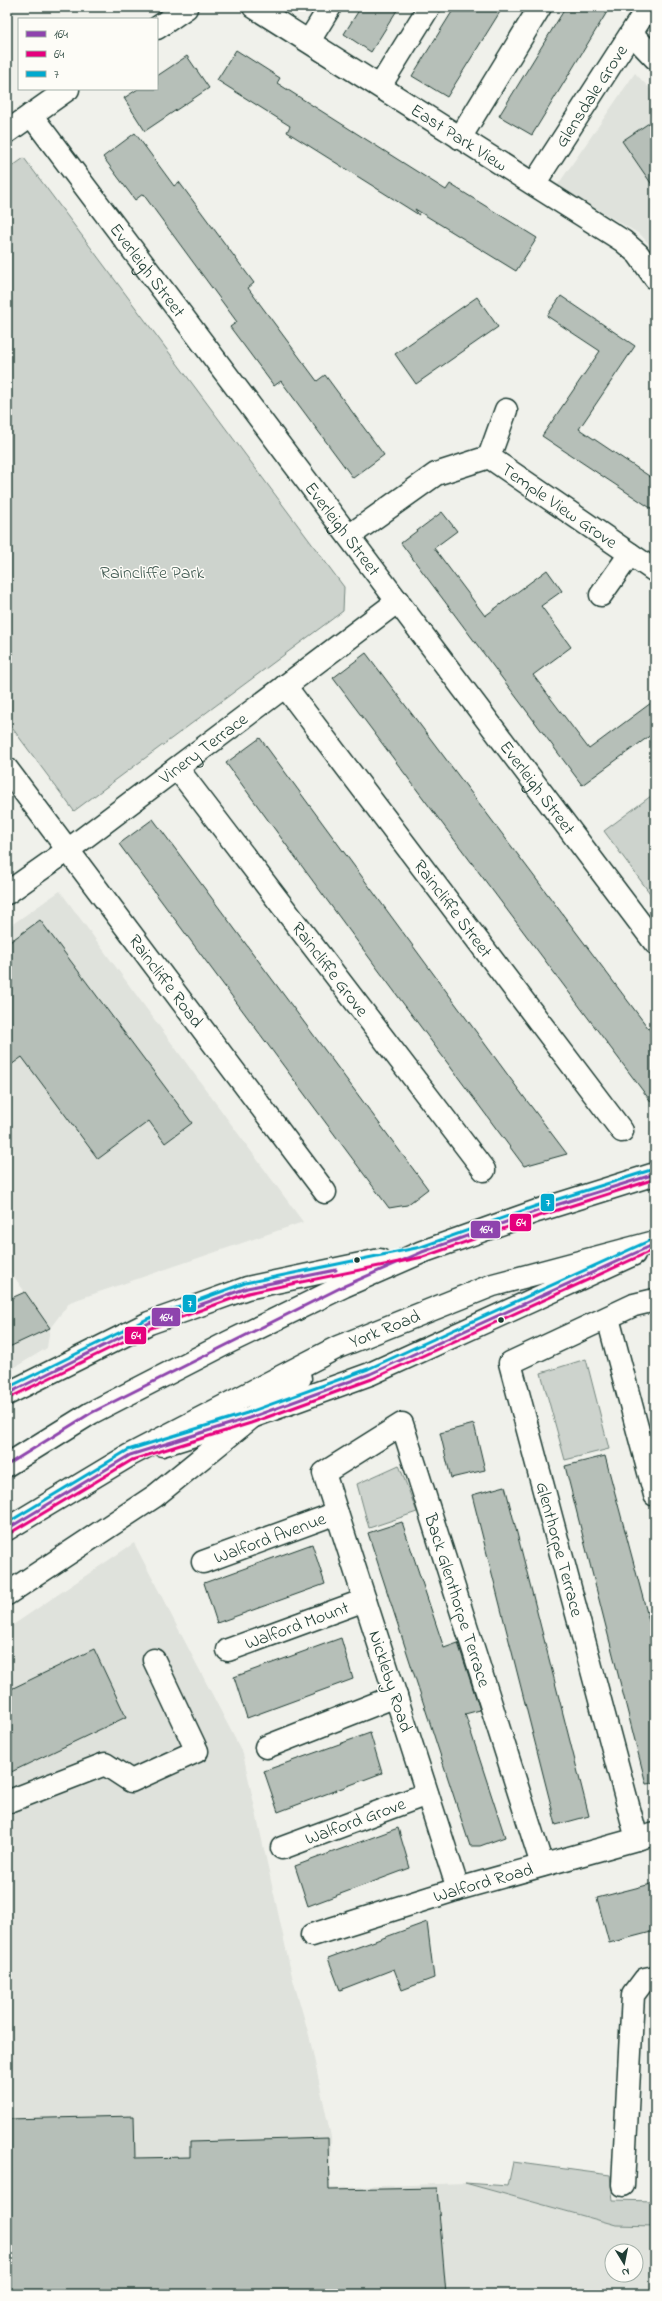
<svg xmlns="http://www.w3.org/2000/svg" width="662" height="2301" font-family="'Indie Flower',sans-serif">
	<style>
		.built { fill: #dfe2dc; fill-rule: evenodd }
		.green { fill: #cdd3cd; stroke: #768880 }
		.building { fill: #b6bfb8; stroke: #1f3d34 }
		.lines { fill: none; stroke-linecap: round; stroke-linejoin: round }
		.minor-casing { stroke: #1f3d34; stroke-width: 25 }
		.highway-casing { stroke: #1f3d34; stroke-width: 25 }
		.minor { stroke: #fdfcf7; stroke-width: 22 }
		.highway { stroke: #fdfcf7; stroke-width: 22 }
		.bus-1-casing { stroke: #fdfcf7; stroke-width: 6 }
		.bus-2-casing { stroke: #fdfcf7; stroke-width: 6 }
		.bus-3-casing { stroke: #fdfcf7; stroke-width: 6 }
		.bus-1 { stroke: #8e44ad; stroke-width: 3 }
		.bus-2 { stroke: #e5007d; stroke-width: 3 }
		.bus-3 { stroke: #00a9ce; stroke-width: 3 }
		.bus-dot { fill: #1f3d34; stroke: #fdfcf7; stroke-width: 1.5 }
		.labels { text-anchor: middle; stroke-width: 3; stroke-linejoin: round; paint-order: stroke }
		.street-label { font-size: 18px; fill: #1f3d34; stroke: #fdfcf7 }
		.park-label { font-size: 18px; fill: #425b53; stroke: #fdfcf7 }
		.line-badge { stroke: #fdfcf7; stroke-width: 1.5 }
		.badge-label { font-size: 11px; text-anchor: middle; font-weight: bold; fill: #fff }
	</style>
	<rect width="100%" height="100%" fill="#f0f1eb"/>
	<filter id="ink" filterUnits="userSpaceOnUse"><feTurbulence type="fractalNoise" baseFrequency=".025" numOctaves="2"/><feDisplacementMap in="SourceGraphic" scale="8" xChannelSelector="R" yChannelSelector="G"/><feConvolveMatrix kernelMatrix="1 2 1 2 8 2 1 2 1" color-interpolation-filters="sRGB"/></filter>
	<g filter="url(#ink)">
		<g class="built">
			<path d="M 635,73 L 655,94 L 655,251 L 641,235 L 557,186 Z"/>
			<path d="M 60,891 L 303,1222 L 70,1302 L 50,1328 L 47,1348 L 7,1372 L 7,1312 L 25,1292 L 7,1267 L 7,928 Z"/>
			<path d="M 134,1543 L 243,1754 L 292,1976 L 309,2035 L 331,2137 L 330,2188 L 465,2183 L 616,2225 L 655,2226 L 655,2294 L 7,2294 L 7,1629 ZM 612,2251 L 636,2251 L 636,2275 L 612,2275 Z"/>
		</g>
		<g class="green">
			<path d="M 24,158 L 344,587 L 343,611 L 74,811 L 7,721 L 7,170 Z"/>
			<path d="M 655,793 L 655,900 L 604,831 Z"/>
			<path d="M 586,1359 L 609,1449 L 565,1460 L 541,1373 Z"/>
			<path d="M 399,1465 L 417,1512 L 369,1528 L 357,1484 Z"/>
			<path d="M 513,2162 L 610,2175 L 613,2200 L 655,2201 L 655,2226 L 616,2225 L 465,2183 L 508,2186 Z"/>
		</g>
		<g class="building">
			<path d="M 361,7 L 399,7 L 371,52 L 344,34 Z"/>
			<path d="M 455,7 L 503,7 L 447,97 L 412,76 Z"/>
			<path d="M 566,7 L 610,7 L 532,135 L 499,116 Z"/>
			<path d="M 236,50 L 280,78 L 277,83 L 446,190 L 450,184 L 537,238 L 516,271 L 415,209 L 419,215 L 287,132 L 290,126 L 217,80 Z"/>
			<path d="M 187,56 L 209,88 L 145,131 L 124,98 L 138,89 L 157,89 L 157,76 Z"/>
			<path d="M 655,119 L 655,189 L 622,141 Z"/>
			<path d="M 135,133 L 174,186 L 179,182 L 254,283 L 248,288 L 317,381 L 325,375 L 384,455 L 353,478 L 281,381 L 274,386 L 245,347 L 230,327 L 237,322 L 143,194 L 135,200 L 103,157 Z"/>
			<path d="M 561,296 L 635,346 L 579,429 L 655,480 L 655,511 L 542,436 L 600,351 L 547,316 Z"/>
			<path d="M 477,297 L 498,327 L 416,384 L 395,354 Z"/>
			<path d="M 442,512 L 457,531 L 434,548 L 485,616 L 547,570 L 562,591 L 541,606 L 571,647 L 533,675 L 589,749 L 655,700 L 655,732 L 582,785 L 401,543 Z"/>
			<path d="M 366,653 L 655,1037 L 655,1107 L 333,678 Z"/>
			<path d="M 260,738 L 524,1097 L 567,1154 L 524,1166 L 371,960 L 226,763 Z"/>
			<path d="M 153,819 L 428,1189 L 407,1205 L 389,1208 L 119,844 Z"/>
			<path d="M 40,920 L 192,1123 L 165,1143 L 149,1121 L 98,1159 L 22,1057 L 7,1068 L 7,944 Z"/>
			<path d="M 25,1292 L 50,1328 L 7,1348 L 7,1300 Z"/>
			<path d="M 474,1424 L 485,1470 L 451,1478 L 440,1433 Z"/>
			<path d="M 605,1456 L 655,1643 L 655,1783 L 646,1784 L 565,1466 Z"/>
			<path d="M 505,1486 L 589,1816 L 556,1825 L 472,1495 Z"/>
			<path d="M 402,1522 L 444,1648 L 458,1643 L 480,1710 L 465,1714 L 505,1837 L 480,1846 L 470,1846 L 368,1533 Z"/>
			<path d="M 312,1544 L 325,1584 L 217,1623 L 204,1583 Z"/>
			<path d="M 341,1638 L 353,1679 L 247,1718 L 234,1677 Z"/>
			<path d="M 94,1649 L 126,1717 L 7,1774 L 7,1691 Z"/>
			<path d="M 370,1733 L 382,1773 L 278,1812 L 264,1771 Z"/>
			<path d="M 398,1828 L 410,1868 L 308,1906 L 295,1866 Z"/>
			<path d="M 655,1883 L 655,1931 L 609,1943 L 597,1898 Z"/>
			<path d="M 427,1922 L 434,1978 L 402,1990 L 394,1969 L 340,1990 L 328,1958 Z"/>
			<path d="M 134,2116 L 135,2158 L 190,2157 L 190,2142 L 328,2138 L 329,2190 L 437,2188 L 446,2294 L 7,2294 L 7,2119 Z"/>
		</g>
		<g class="lines">
			<defs>
				<g id="minor">
					<path id="s1" d="M 254,7 L 623,241 L 638,254 L 655,278"/>
					<path d="M 157,28 L 186,8"/>
					<path d="M 632,34 L 655,58"/>
					<path d="M 309,41 L 330,7"/>
					<path d="M 380,86 L 429,7"/>
					<path id="s2" d="M 31,115 L 655,943"/>
					<path d="M 7,132 L 68,89"/>
					<path d="M 460,138 L 540,7"/>
					<path id="s3" d="M 534,184 L 648,7"/>
					<path d="M 489,457 L 506,410"/>
					<path id="s4" d="M 349,536 L 436,474 L 489,457 L 655,571"/>
					<path d="M 601,595 L 630,554"/>
					<path id="s5" d="M 285,686 L 622,1131"/>
					<path id="s6" d="M 177,768 L 484,1170"/>
					<path id="s7" d="M 7,769 L 325,1192"/>
					<path id="s8" d="M 7,893 L 68,850 L 398,601"/>
					<path d="M 608,1318 L 655,1495"/>
					<path d="M 162,1445 L 249,1418 L 370,1374 L 634,1254"/>
					<path id="s9" d="M 203,1562 L 337,1513"/>
					<path id="s10" d="M 228,1650 L 365,1600"/>
					<path d="M 266,1747 L 396,1696"/>
					<path d="M 7,1802 L 105,1764 L 131,1781 L 197,1751 L 154,1660"/>
					<path d="M 637,1839 L 510,1363 L 634,1305 L 655,1300"/>
					<path id="s11" d="M 282,1848 L 427,1794"/>
					<path id="s12" d="M 458,1889 L 324,1473 L 402,1424 L 542,1865"/>
					<path id="s13" d="M 312,1935 L 458,1889 L 655,1834"/>
					<path d="M 623,2185 L 633,1995 L 645,1979 L 655,1977"/>
				</g>
				<g id="highway">
					<path d="M 7,1394 L 149,1323 L 186,1310 L 247,1288 L 380,1260"/>
					<path d="M 7,1465 L 91,1413 L 229,1342 L 344,1286 L 422,1252 L 537,1211 L 655,1174"/>
					<path id="s14" d="M 7,1529 L 130,1455 L 338,1347 L 493,1285 L 655,1242"/>
					<path d="M 7,1594 L 155,1496 L 300,1378"/>
				</g>
			</defs>
			<use href="#minor" class="minor-casing"/>
			<use href="#highway" class="highway-casing"/>
			<use href="#minor" class="minor"/>
			<use href="#highway" class="highway"/>
			<defs>
				<g id="bus-1">
					<path d="M 7,1394 L 149,1323 L 247,1288 L 336,1270"/>
					<path d="M 7,1465 L 91,1413 L 344,1286 L 422,1252 L 537,1211 L 655,1174"/>
					<path d="M 7,1529 L 130,1455 L 249,1418 L 370,1374 L 655,1244"/>
				</g>
				<g id="bus-2">
					<path d="M 9,1398 L 151,1328 L 248,1293 L 423,1257 L 539,1216 L 655,1179"/>
					<path d="M 10,1533 L 132,1460 L 251,1423 L 372,1379 L 655,1249"/>
				</g>
				<g id="bus-3">
					<path d="M 7,1388 L 147,1319 L 245,1283 L 421,1247 L 536,1206 L 654,1169"/>
					<path d="M 7,1523 L 128,1450 L 247,1413 L 368,1369 L 653,1239"/>
				</g>
			</defs>
			<use href="#bus-1" class="bus-1-casing"/>
			<use href="#bus-2" class="bus-2-casing"/>
			<use href="#bus-3" class="bus-3-casing"/>
			<use href="#bus-1" class="bus-1"/>
			<use href="#bus-2" class="bus-2"/>
			<use href="#bus-3" class="bus-3"/>
		</g>
	</g>
	<g class="bus-dot">
		<circle cx="357" cy="1260" r="3.5"/>
		<circle cx="501" cy="1320" r="3.5"/>
	</g>
	<g class="labels">
		<g class="street-label">
			<text dy="6" stroke="none"><textPath href="#s3" startOffset="105">Glensdale Grove</textPath></text>
			<text dy="6" stroke="none"><textPath href="#s1" startOffset="243">East Park View</textPath></text>
			<text dy="6" stroke="none"><textPath href="#s2" startOffset="194">Everleigh Street</textPath></text>
			<text dy="6" stroke="none"><textPath href="#s4" startOffset="248">Temple View Grove</textPath></text>
			<text dy="6" stroke="none"><textPath href="#s2" startOffset="518">Everleigh Street</textPath></text>
			<text dy="6" stroke="none"><textPath href="#s8" startOffset="244">Vinery Terrace</textPath></text>
			<text dy="6" stroke="none"><textPath href="#s2" startOffset="842">Everleigh Street</textPath></text>
			<text dy="6" stroke="none"><textPath href="#s5" startOffset="279">Raincliffe Street</textPath></text>
			<text dy="6" stroke="none"><textPath href="#s6" startOffset="253">Raincliffe Grove</textPath></text>
			<text dy="6" stroke="none"><textPath href="#s7" startOffset="265">Raincliffe Road</textPath></text>
			<text dy="6" stroke="none"><textPath href="#s14" startOffset="428">York Road</textPath></text>
			<text dy="6" stroke="none"><textPath href="#s9" startOffset="71">Walford Avenue</textPath></text>
			<text transform="translate(560 1549) rotate(75)" y="6">Glenthorpe Terrace</text>
			<text dy="6" stroke="none"><textPath href="#s12" startOffset="714">Back Glenthorpe Terrace</textPath></text>
			<text dy="6" stroke="none"><textPath href="#s10" startOffset="73">Walford Mount</textPath></text>
			<text transform="translate(391 1681) rotate(72)" y="6">Nickleby Road</text>
			<text dy="6" stroke="none"><textPath href="#s11" startOffset="78">Walford Grove</textPath></text>
			<text dy="6" stroke="none"><textPath href="#s13" startOffset="179">Walford Road</textPath></text>
		</g>
		<g class="park-label">
			<text x="152" y="578">Raincliffe Park</text>
		</g>
	</g>
	<g class="line-badge">
		<rect x="540" y="1193" width="15" height="19" rx="4" fill="#00a9ce"/>
		<rect x="509" y="1213" width="23" height="19" rx="4" fill="#e5007d"/>
		<rect x="470" y="1220" width="31" height="19" rx="4" fill="#8e44ad"/>
		<rect x="182" y="1294" width="15" height="19" rx="4" fill="#00a9ce"/>
		<rect x="151" y="1307" width="30" height="20" rx="4" fill="#8e44ad"/>
		<rect x="124" y="1326" width="23" height="19" rx="4" fill="#e5007d"/>
	</g>
	<g class="badge-label">
		<text x="548" y="1206">7</text>
		<text x="521" y="1226">64</text>
		<text x="486" y="1233">164</text>
		<text x="190" y="1307">7</text>
		<text x="166" y="1321">164</text>
		<text x="136" y="1339">64</text>
	</g>
	<rect width="662" height="2301" fill="none" stroke="#fdfcf7" stroke-width="24"/>
	<rect x="12" y="12" width="638" height="2277" fill="none" stroke="#1f3d34" stroke-width="1.5" filter="url(#ink)"/>
	<rect x="18" y="18" width="140" height="72" fill="#fdfcf7" stroke="#a4b0a9"/>
	<rect x="26" y="31" width="20" height="6" fill="#8e44ad" stroke="#a4b0a9"/>
	<text x="54" y="38" font-size="12" fill="#1f3d34">164</text>
	<rect x="26" y="51" width="20" height="6" fill="#e5007d" stroke="#a4b0a9"/>
	<text x="54" y="58" font-size="12" fill="#1f3d34">64</text>
	<rect x="26" y="71" width="20" height="6" fill="#00a9ce" stroke="#a4b0a9"/>
	<text x="54" y="78" font-size="12" fill="#1f3d34">7</text>
	<g transform="translate(624 2263) rotate(170)"><circle r="19" fill="#fdfcf7" stroke="#a4b0a9"/>
	<path d="M0-3L7 15L0 10L-7 15Z" fill="#1f3d34"/>
	<text y="-6" font-size="11" font-weight="bold" text-anchor="middle" fill="#1f3d34">N</text>
	</g>
</svg>
